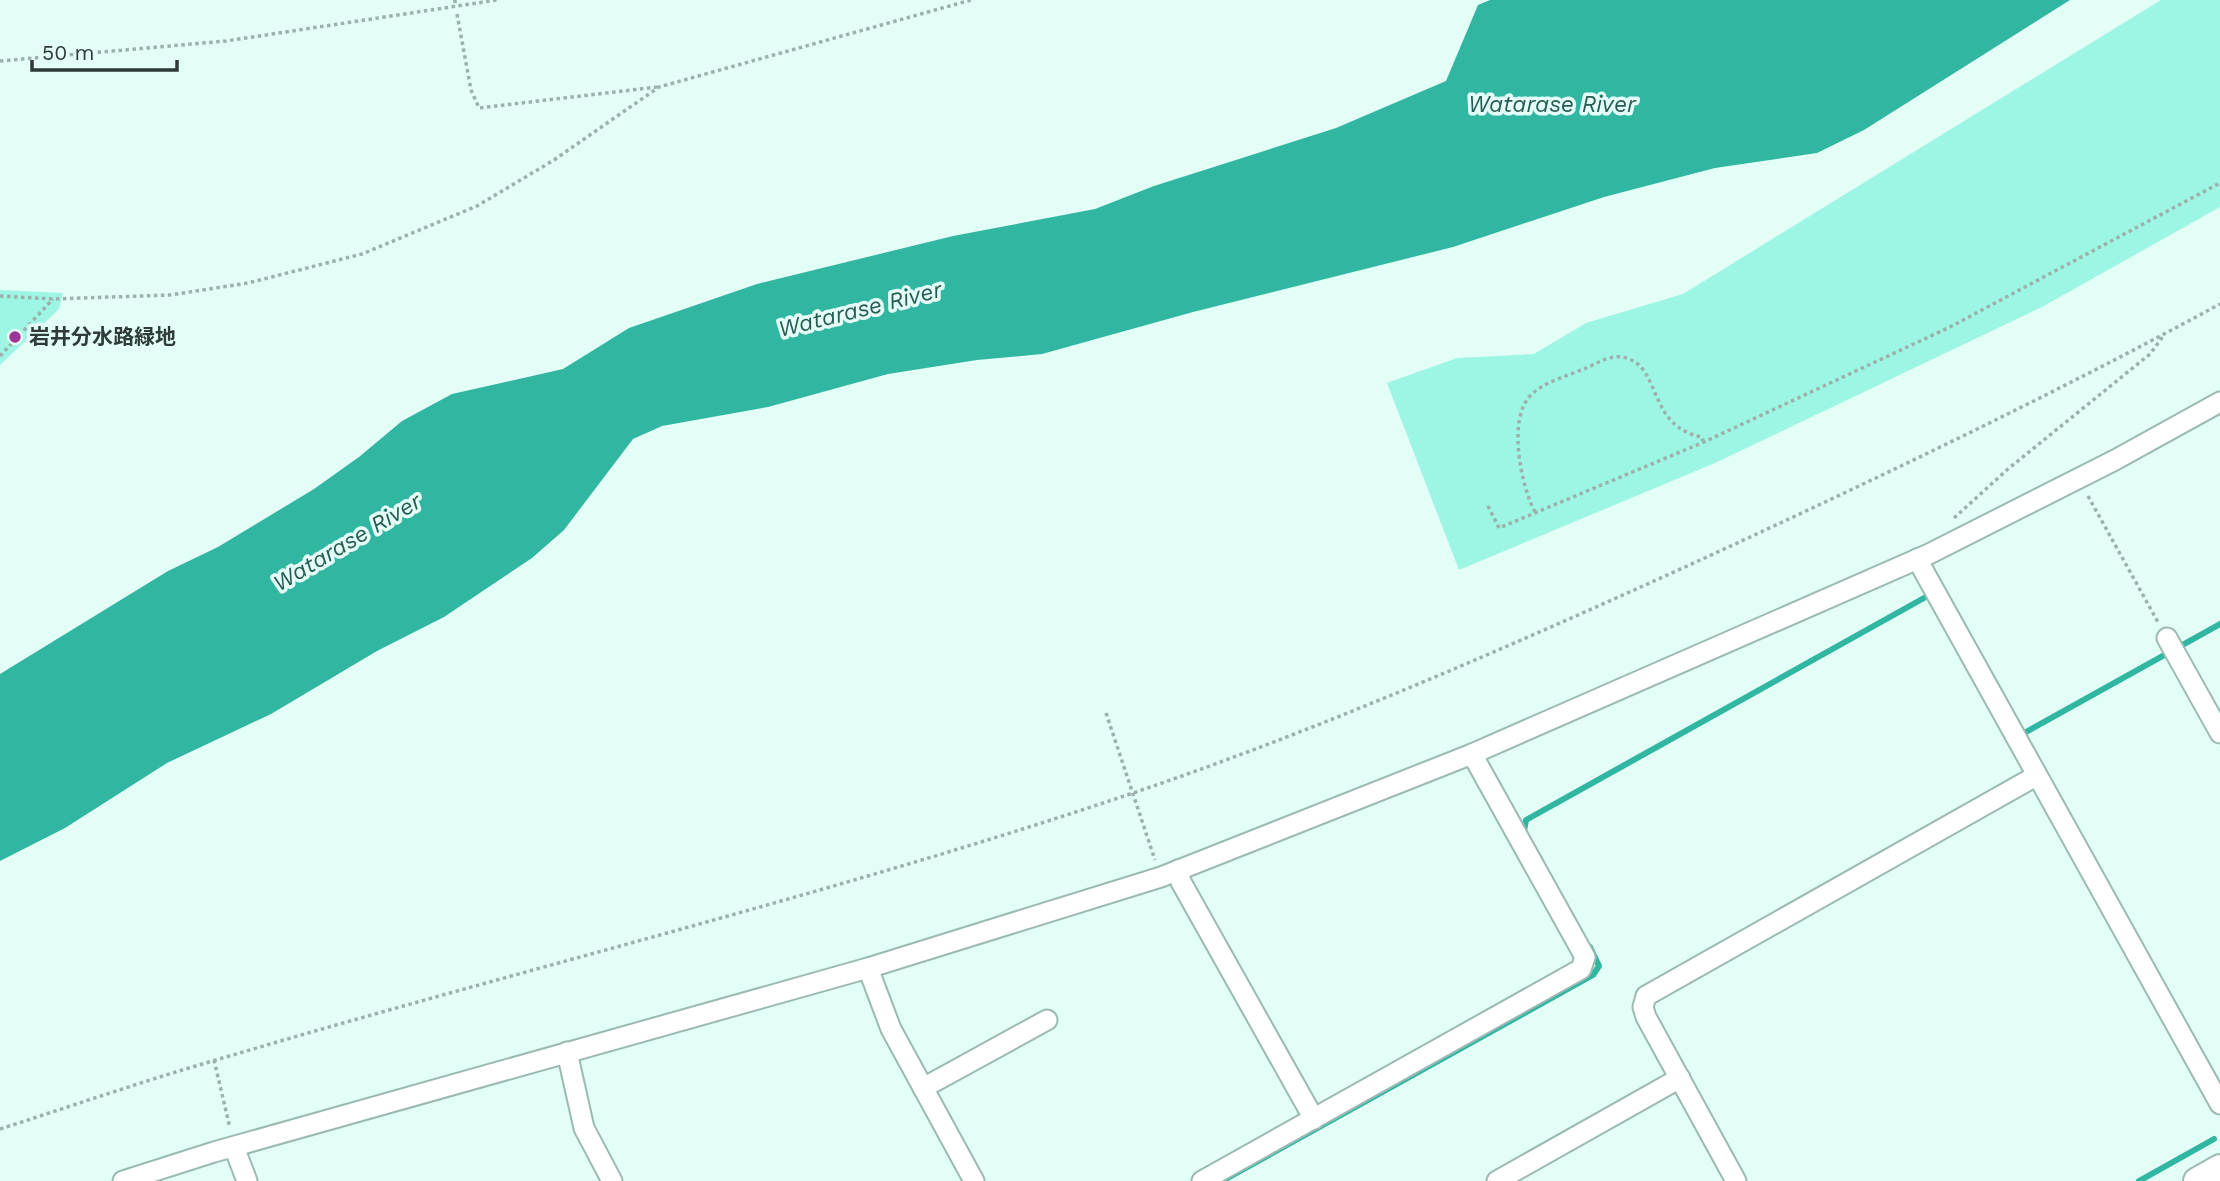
<svg xmlns="http://www.w3.org/2000/svg" width="2220" height="1181" font-family="'Work Sans','Noto Sans JP',sans-serif">
	<style>
		.green { fill: #9df6e3 }
		.water { fill: #31b7a1 }
		.lines { fill: none; stroke-linecap: round; stroke-linejoin: round }
		.stream { stroke: #31b7a1; stroke-width: 6 }
		.minor-casing { stroke: #9abab2; stroke-width: 23 }
		.major-casing { stroke: #9abab2; stroke-width: 30 }
		.path { stroke: #9cb1ac; stroke-width: 3.5; stroke-dasharray: 3.5 3.5; stroke-linecap: butt }
		.minor { stroke: #fff; stroke-width: 19 }
		.major { stroke: #fff; stroke-width: 26 }
		.poi-dot { fill: #9d3699; stroke: #e3fdf7; stroke-width: 2.5 }
		.labels { text-anchor: middle; stroke-width: 7; stroke-linejoin: round; paint-order: stroke }
		.poi-label { font-size: 21px; font-weight: bold; fill: #2e3b38; stroke: #e3fdf7; text-anchor: start }
		.water-label { font-size: 23px; font-style: italic; fill: #275c52; stroke: #e3fdf7 }
	</style>
	<rect width="100%" height="100%" fill="#e3fdf7"/>
	<g class="green">
		<path d="M 2161,0 L 2220,0 L 2220,207 L 2042,307 L 1715,463 L 1459,570 L 1387,383 L 1457,358 L 1534,354 L 1586,323 L 1683,294 Z"/>
		<path d="M 0,290 L 63,293 L 59,309 L 0,365 Z"/>
	</g>
	<path class="water" d="M 1490,0 L 2070,0 L 1864,130 L 1817,153 L 1715,168 L 1604,197 L 1453,247 L 1193,312 L 1042,354 L 977,360 L 888,374 L 768,407 L 662,426 L 633,439 L 564,530 L 532,558 L 444,617 L 377,651 L 271,714 L 167,763 L 65,828 L 0,861 L 0,674 L 168,571 L 218,547 L 314,489 L 359,457 L 402,421 L 452,394 L 563,369 L 629,328 L 757,284 L 953,236 L 1095,209 L 1154,186 L 1336,128 L 1446,81 L 1478,5 Z"/>
	<g class="lines">
		<g class="stream">
			<path d="M 2026,732 L 2220,624"/>
			<path d="M 1524,831 L 1526,820 L 1924,598"/>
			<path d="M 1222,1181 L 1593,975 L 1599,966 L 1590,947"/>
			<path d="M 2139,1181 L 2214,1139"/>
		</g>
		<defs>
			<g id="minor">
				<path d="M 1917,559 L 2220,1104"/>
				<path d="M 2167,638 L 2220,733"/>
				<path d="M 1178,870 L 1181,882 L 1314,1119"/>
				<path d="M 868,968 L 891,1029 L 974,1181"/>
				<path d="M 567,1052 L 584,1128 L 612,1181"/>
				<path d="M 923,1088 L 1047,1020"/>
				<path d="M 234,1147 L 247,1181"/>
				<path d="M 123,1181 L 214,1152 L 868,968 L 1161,877 L 1472,754 L 1929,554 L 2115,460 L 2220,402"/>
				<path d="M 1202,1181 L 1581,969 L 1585,957 L 1472,754"/>
				<path d="M 1497,1181 L 1680,1078"/>
				<path d="M 1736,1181 L 1646,1017 L 1643,1007 L 1646,996 L 2036,776"/>
			</g>
			<path id="major" d="M 2197,1181 L 2220,1168"/>
		</defs>
		<use href="#minor" class="minor-casing"/>
		<use href="#major" class="major-casing"/>
		<g class="path">
			<path d="M 455,0 L 455,3"/>
			<path d="M 457,14 L 471,90 L 479,108 L 657,87"/>
			<path d="M 0,61 L 226,41 L 497,0"/>
			<path d="M 0,296 L 53,299 L 170,295 L 248,283 L 362,254 L 477,206 L 554,160 L 659,87 L 971,0"/>
			<path d="M 0,356 L 53,299"/>
			<path d="M 2088,496 L 2159,624"/>
			<path d="M 1488,506 L 1499,528 L 1704,442 L 1950,327 L 2220,183"/>
			<path d="M 1535,512 C 1521,486 1507,418 1531,395 C 1544,382 1567,376 1584,369 C 1598,363 1613,352 1629,359 C 1661,371 1649,427 1702,437 L 1703,441"/>
			<path d="M 1954,518 L 2008,469 L 2150,354 L 2164,335"/>
			<path d="M 1106,713 L 1155,860"/>
			<path d="M 214,1060 L 230,1128"/>
			<path d="M 0,1129 C 72,1106 143,1081 216,1060 C 521,969 831,895 1133,793 C 1321,729 1504,649 1685,567 C 1866,484 2045,399 2220,304"/>
		</g>
		<use href="#minor" class="minor"/>
		<use href="#major" class="major"/>
	</g>
	<circle class="poi-dot" cx="15" cy="337" r="7"/>
	<g class="labels">
		<g class="poi-label">
			<text x="29" y="344">岩井分水路緑地</text>
		</g>
		<g class="water-label">
			<text x="1552" y="112">Watarase River</text>
			<text transform="translate(860 309) rotate(-14)" y="8">Watarase River</text>
			<text transform="translate(347 542) rotate(-31)" y="8">Watarase River</text>
		</g>
	</g>
	<path d="M32 60v10h145v-10" fill="none" stroke="#2e3b38" stroke-width="3.5"/>
	<text x="42" y="60" font-size="21" fill="#2e3b38" stroke="#e3fdf7" stroke-width="5" paint-order="stroke">50 m</text>
</svg>
